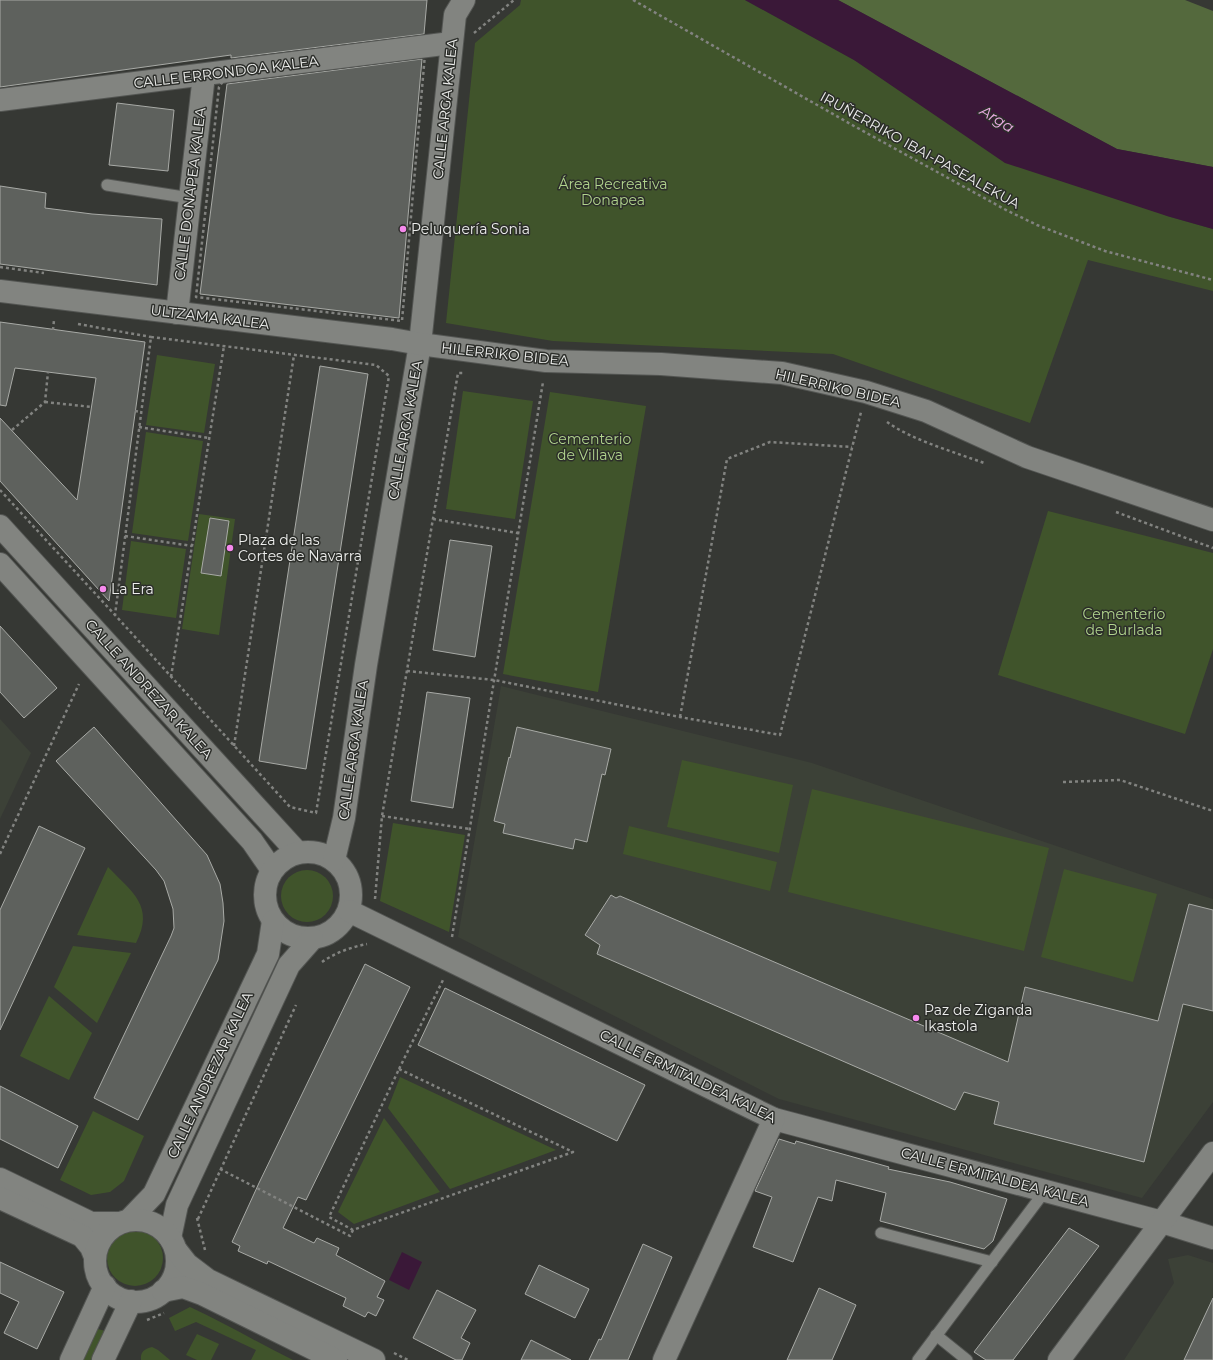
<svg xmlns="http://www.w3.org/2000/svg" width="1213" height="1360" font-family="Montserrat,sans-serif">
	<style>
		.built { fill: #3c4137 }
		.green { fill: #40542b }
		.forest { fill: #54693d }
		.water { fill: #3a1838 }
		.building { fill: #5e615d; stroke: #a8aaa6 }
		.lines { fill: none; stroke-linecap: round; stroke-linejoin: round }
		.lane-casing { stroke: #535552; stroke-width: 13 }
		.street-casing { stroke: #535552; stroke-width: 24 }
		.secondary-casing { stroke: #535552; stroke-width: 24 }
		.path { stroke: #828380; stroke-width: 2.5; stroke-dasharray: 3 3; stroke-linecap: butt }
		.lane { stroke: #828480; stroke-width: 11 }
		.street { stroke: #828480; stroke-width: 22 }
		.secondary { stroke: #828480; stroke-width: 22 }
		.poi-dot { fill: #f689ed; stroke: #2c2e2a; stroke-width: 1.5 }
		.labels { text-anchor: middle; stroke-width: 3; stroke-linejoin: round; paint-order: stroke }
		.street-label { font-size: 14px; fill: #edeeec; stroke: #2c2e2a }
		.park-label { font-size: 14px; fill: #b1d48d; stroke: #2c2e2a }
		.poi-label { font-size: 14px; fill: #edeeec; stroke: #2c2e2a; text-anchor: start }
		.water-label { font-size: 15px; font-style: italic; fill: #e9abe2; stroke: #2c2e2a }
	</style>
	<rect width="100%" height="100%" fill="#363834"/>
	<g class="built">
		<path d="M 501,686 L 812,763 L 1213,899 L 1213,1102 L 1142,1198 L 779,1099 L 458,937 Z"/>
		<path d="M 0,719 L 31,753 L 0,819 Z"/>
		<path d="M 1188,1255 L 1213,1263 L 1213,1360 L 1124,1360 L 1174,1283 L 1168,1259 Z"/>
	</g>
	<g class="green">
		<path d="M 521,0 L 745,0 L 854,60 L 1167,216 L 1213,229 L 1213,291 L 1088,260 L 1030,423 L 833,354 L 553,341 L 446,323 L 475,43 L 520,5 Z"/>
		<path d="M 157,355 L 215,364 L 204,433 L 146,425 Z"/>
		<path d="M 463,391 L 533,401 L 515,519 L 446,509 Z"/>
		<path d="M 550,392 L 646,406 L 598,692 L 503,674 Z"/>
		<path d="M 146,432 L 203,441 L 188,541 L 132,533 Z"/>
		<path d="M 1048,511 L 1213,553 L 1213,649 L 1185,734 L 998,675 Z"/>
		<path d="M 199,514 L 235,519 L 219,635 L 182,629 Z"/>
		<path d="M 131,541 L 186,549 L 176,618 L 122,610 Z"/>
		<path d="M 682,760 L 793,785 L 779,853 L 667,827 Z"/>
		<path d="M 812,789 L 1049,848 L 1024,951 L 788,892 Z"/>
		<path d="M 393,823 L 465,835 L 449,932 L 380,901 Z"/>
		<path d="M 629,826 L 777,862 L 770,891 L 623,854 Z"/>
		<path d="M 108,867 C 132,892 155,906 136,943 L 77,935 Z"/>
		<path d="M 1064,869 L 1157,894 L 1133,982 L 1041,957 Z"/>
		<circle cx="307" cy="896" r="26"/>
		<path d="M 73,946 L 131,953 L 97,1023 L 54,987 Z"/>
		<path d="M 49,996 L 92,1033 L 69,1080 L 20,1056 Z"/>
		<path d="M 400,1077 L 556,1150 L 450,1189 L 388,1108 Z"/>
		<path d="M 93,1111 L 144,1136 L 124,1181 L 110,1192 L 91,1195 L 60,1180 Z"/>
		<path d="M 384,1118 L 440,1192 L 354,1224 L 338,1212 Z"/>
		<circle cx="135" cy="1258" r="28"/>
		<path d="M 190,1307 C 225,1323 258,1343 293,1360 L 251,1360 L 256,1350 L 196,1322 L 175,1331 L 169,1318 Z"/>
		<path d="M 94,1328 L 109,1332 L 95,1360 L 79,1360 Z"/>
		<path d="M 197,1334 L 219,1344 L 211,1360 L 197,1360 L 186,1355 Z"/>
		<path d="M 152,1347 L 158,1350 L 170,1360 L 141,1360 C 140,1352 144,1349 152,1347 Z"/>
	</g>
	<path class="forest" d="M 838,0 L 1185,0 L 1213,11 L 1213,167 L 1117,149 Z"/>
	<g class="water">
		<path d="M 745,0 L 838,0 L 1117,149 L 1213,167 L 1213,229 L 1167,216 L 1005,163 L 854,60 Z"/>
		<path d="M 402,1252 L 422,1262 L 409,1290 L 389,1280 Z"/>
	</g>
	<g class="building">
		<path d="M 0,0 L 427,0 L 424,34 L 231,58 L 231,55 L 0,87 Z"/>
		<path d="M 422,59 L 399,318 L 200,294 L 227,84 Z"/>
		<path d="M 117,103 L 174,110 L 168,171 L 109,165 Z"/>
		<path d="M 0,186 L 46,193 L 45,208 L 92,214 L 162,219 L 157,285 L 0,264 Z"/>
		<path d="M 0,322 L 145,342 L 109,601 L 0,481 L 0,418 L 77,500 L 96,378 L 15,368 L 6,406 L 0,405 Z"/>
		<path d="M 320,366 L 368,374 L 306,769 L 259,761 Z"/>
		<path d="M 210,518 L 229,521 L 221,576 L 201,573 Z"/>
		<path d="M 450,540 L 492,546 L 475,657 L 433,650 Z"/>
		<path d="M 0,626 L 57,688 L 24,718 L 0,692 Z"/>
		<path d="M 427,692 L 470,698 L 453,808 L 411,801 Z"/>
		<path d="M 94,727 L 207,855 L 220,884 L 223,903 L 224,921 L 218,960 L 138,1120 L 94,1098 L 171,936 L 174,928 L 173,909 L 164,881 L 156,870 L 56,761 Z"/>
		<path d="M 517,727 L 611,749 L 605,775 L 602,774 L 587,842 L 575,839 L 573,849 L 503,833 L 505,824 L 494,821 L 509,757 L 510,758 Z"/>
		<path d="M 39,826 L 85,848 L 0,1030 L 0,910 Z"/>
		<path d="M 611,895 L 616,898 L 620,896 L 1008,1062 L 1025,987 L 1158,1021 L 1189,904 L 1213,910 L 1213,1011 L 1183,1004 L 1144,1162 L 994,1124 L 999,1102 L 964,1092 L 955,1110 L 597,954 L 600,945 L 585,935 Z"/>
		<path d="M 365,964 L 410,987 L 306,1200 L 298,1197 L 283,1228 L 314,1243 L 317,1238 L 339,1248 L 336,1255 L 385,1281 L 377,1297 L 384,1300 L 376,1316 L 368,1312 L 365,1317 L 343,1306 L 346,1298 L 268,1261 L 267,1264 L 238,1251 L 240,1246 L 232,1242 L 259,1183 Z"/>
		<path d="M 445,988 L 645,1085 L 617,1141 L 418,1045 Z"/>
		<path d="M 0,1086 L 78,1126 L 58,1168 L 0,1139 Z"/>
		<path d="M 779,1139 L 795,1144 L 796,1141 L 889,1167 L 888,1169 L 950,1182 L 1007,1199 L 993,1241 L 984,1249 L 880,1221 L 886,1193 L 836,1180 L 832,1201 L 818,1197 L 793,1262 L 753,1247 L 772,1197 L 755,1191 Z"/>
		<path d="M 1069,1228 L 1099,1246 L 1013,1360 L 986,1360 L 974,1352 Z"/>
		<path d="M 643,1244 L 672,1257 L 628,1360 L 589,1360 L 599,1339 L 601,1340 Z"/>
		<path d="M 0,1262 L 64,1292 L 37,1349 L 4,1333 L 19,1302 L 0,1293 Z"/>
		<path d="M 539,1265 L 589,1289 L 575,1318 L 525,1294 Z"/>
		<path d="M 819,1288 L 856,1305 L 832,1360 L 787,1360 Z"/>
		<path d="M 437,1290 L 476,1310 L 461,1338 L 470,1343 L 462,1360 L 456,1360 L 413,1338 Z"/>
		<path d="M 1213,1298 L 1213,1360 L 1184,1360 Z"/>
		<path d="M 531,1340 L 571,1360 L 521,1360 Z"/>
	</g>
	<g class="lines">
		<defs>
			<g id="lane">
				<path d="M 107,185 L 190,198"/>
				<path d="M 881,1233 L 992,1262"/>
				<path d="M 936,1335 L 967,1360"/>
				<path d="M 918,1360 L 1045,1191"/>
			</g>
			<g id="street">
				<path d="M 0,100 L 451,43"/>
				<path d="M 177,313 L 204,75"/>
				<path d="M 0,526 L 298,853"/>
				<path d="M 0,564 L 252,841 L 272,870"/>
				<circle cx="308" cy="895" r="43"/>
				<path d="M 334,860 L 344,818 L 366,665 L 420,344 L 455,15 L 464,0"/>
				<path d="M 349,911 L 774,1119 L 1162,1222 L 1213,1238"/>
				<path d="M 129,1220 L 154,1194 L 268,954 L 273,921"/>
				<path d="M 170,1238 L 177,1205 L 289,965 L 312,939"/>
				<path d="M 664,1360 L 774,1119"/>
			</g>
			<g id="secondary">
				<path d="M 0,291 L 392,339 L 420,344 L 546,361 L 661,364 L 782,373 L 866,392 L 926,411 L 1027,457 L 1213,520"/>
				<path d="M 0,1179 L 91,1223 L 118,1223"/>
				<path d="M 0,1198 L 82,1236 L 91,1247 L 95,1257"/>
				<circle cx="136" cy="1261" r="41"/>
				<path d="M 176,1250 L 187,1264 L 208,1280 L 374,1360"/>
				<path d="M 163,1291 L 183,1287 L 202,1294 L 336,1360"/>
				<path d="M 71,1360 L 105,1286"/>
				<path d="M 103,1360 L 131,1301"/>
				<path d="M 1059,1360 L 1213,1153"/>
			</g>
		</defs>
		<use href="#lane" class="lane-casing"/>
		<use href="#street" class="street-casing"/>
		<use href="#secondary" class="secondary-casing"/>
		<g class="path">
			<path d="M 633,0 L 854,126 L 1006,210 L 1037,225 L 1105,251 L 1213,280"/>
			<path d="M 474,33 L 514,0"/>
			<path d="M 425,54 L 402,321 L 196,297 L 219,87 L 223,81 Z"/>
			<path d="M 0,267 L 44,273"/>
			<path d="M 78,324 L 151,337"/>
			<path d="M 53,330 L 54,320"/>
			<path d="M 151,337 L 376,365 L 389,376 L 316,813 L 290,807 L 115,615 Z"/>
			<path d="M 45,402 L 92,407"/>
			<path d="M 135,411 L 141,412"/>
			<path d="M 887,422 C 912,440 954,452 984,463"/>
			<path d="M 139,427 L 209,438"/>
			<path d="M 12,430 L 45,402 L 48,372"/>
			<path d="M 0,490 L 115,615"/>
			<path d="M 1116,512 L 1213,548"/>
			<path d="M 433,519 L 518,533"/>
			<path d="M 125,536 L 192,546"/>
			<path d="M 407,671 L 494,680 L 680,717 L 780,735 L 861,412"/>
			<path d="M 171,677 L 224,346"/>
			<path d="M 680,717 L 727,459 L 770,442 L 852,447"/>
			<path d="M 234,746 L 294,355"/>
			<path d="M 1063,782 L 1120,780 L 1213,811"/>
			<path d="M 382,816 L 470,829"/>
			<path d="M 0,854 L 79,684"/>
			<path d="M 375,899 L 382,816 L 458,373 L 463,373"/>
			<path d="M 452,937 L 543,382"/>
			<path d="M 322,962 C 335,953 351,947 367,944"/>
			<path d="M 399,1069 L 573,1152 L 353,1230 L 329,1217 Z"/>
			<path d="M 399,1069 L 443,980"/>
			<path d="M 220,1169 L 350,1236 L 353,1230"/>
			<path d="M 197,1218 L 205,1250"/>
			<path d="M 198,1219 L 296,1005"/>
			<path d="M 147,1320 L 164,1313"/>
			<path d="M 394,1353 L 408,1360"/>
		</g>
		<use href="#lane" class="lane"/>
		<use href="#street" class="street"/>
		<use href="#secondary" class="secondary"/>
	</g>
	<g class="poi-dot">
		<circle cx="403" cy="229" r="4"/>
		<circle cx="230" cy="548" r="4"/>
		<circle cx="103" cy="589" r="4"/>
		<circle cx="916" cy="1018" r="4"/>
	</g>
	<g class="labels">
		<g class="street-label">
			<text transform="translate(226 72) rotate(-7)" y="5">CALLE ERRONDOA KALEA</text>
			<text transform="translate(445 109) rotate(-84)" y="5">CALLE ARGA KALEA</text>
			<text transform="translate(920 150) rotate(29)" y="5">IRUÑERRIKO IBAI-PASEALEKUA</text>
			<text transform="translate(190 194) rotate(-83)" y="5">CALLE DONAPEA KALEA</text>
			<text transform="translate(210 317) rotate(7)" y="5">ULTZAMA KALEA</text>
			<text transform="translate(505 354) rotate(6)" y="5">HILERRIKO BIDEA</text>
			<text transform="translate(838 388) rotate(13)" y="5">HILERRIKO BIDEA</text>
			<text transform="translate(405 430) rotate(-80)" y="5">CALLE ARGA KALEA</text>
			<text transform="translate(149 689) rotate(48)" y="5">CALLE ANDREZAR KALEA</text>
			<text transform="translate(353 750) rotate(-82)" y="5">CALLE ARGA KALEA</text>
			<text transform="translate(210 1075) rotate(-65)" y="5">CALLE ANDREZAR KALEA</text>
			<text transform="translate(688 1076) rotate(26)" y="5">CALLE ERMITALDEA KALEA</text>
			<text transform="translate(995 1177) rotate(15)" y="5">CALLE ERMITALDEA KALEA</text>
		</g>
		<g class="park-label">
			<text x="613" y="189">Área Recreativa<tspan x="613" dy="16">Donapea</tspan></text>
			<text x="590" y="444">Cementerio<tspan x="590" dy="16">de Villava</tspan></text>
			<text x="1124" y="619">Cementerio<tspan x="1124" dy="16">de Burlada</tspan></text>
		</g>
		<g class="poi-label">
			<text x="411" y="234">Peluquería Sonia</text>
			<text x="238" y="545">Plaza de las<tspan x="238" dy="16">Cortes de Navarra</tspan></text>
			<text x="111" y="594">La Era</text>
			<text x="924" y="1015">Paz de Ziganda<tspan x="924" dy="16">Ikastola</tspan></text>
		</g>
		<g class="water-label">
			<text transform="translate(997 119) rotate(32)" y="5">Arga</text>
		</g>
	</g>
</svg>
